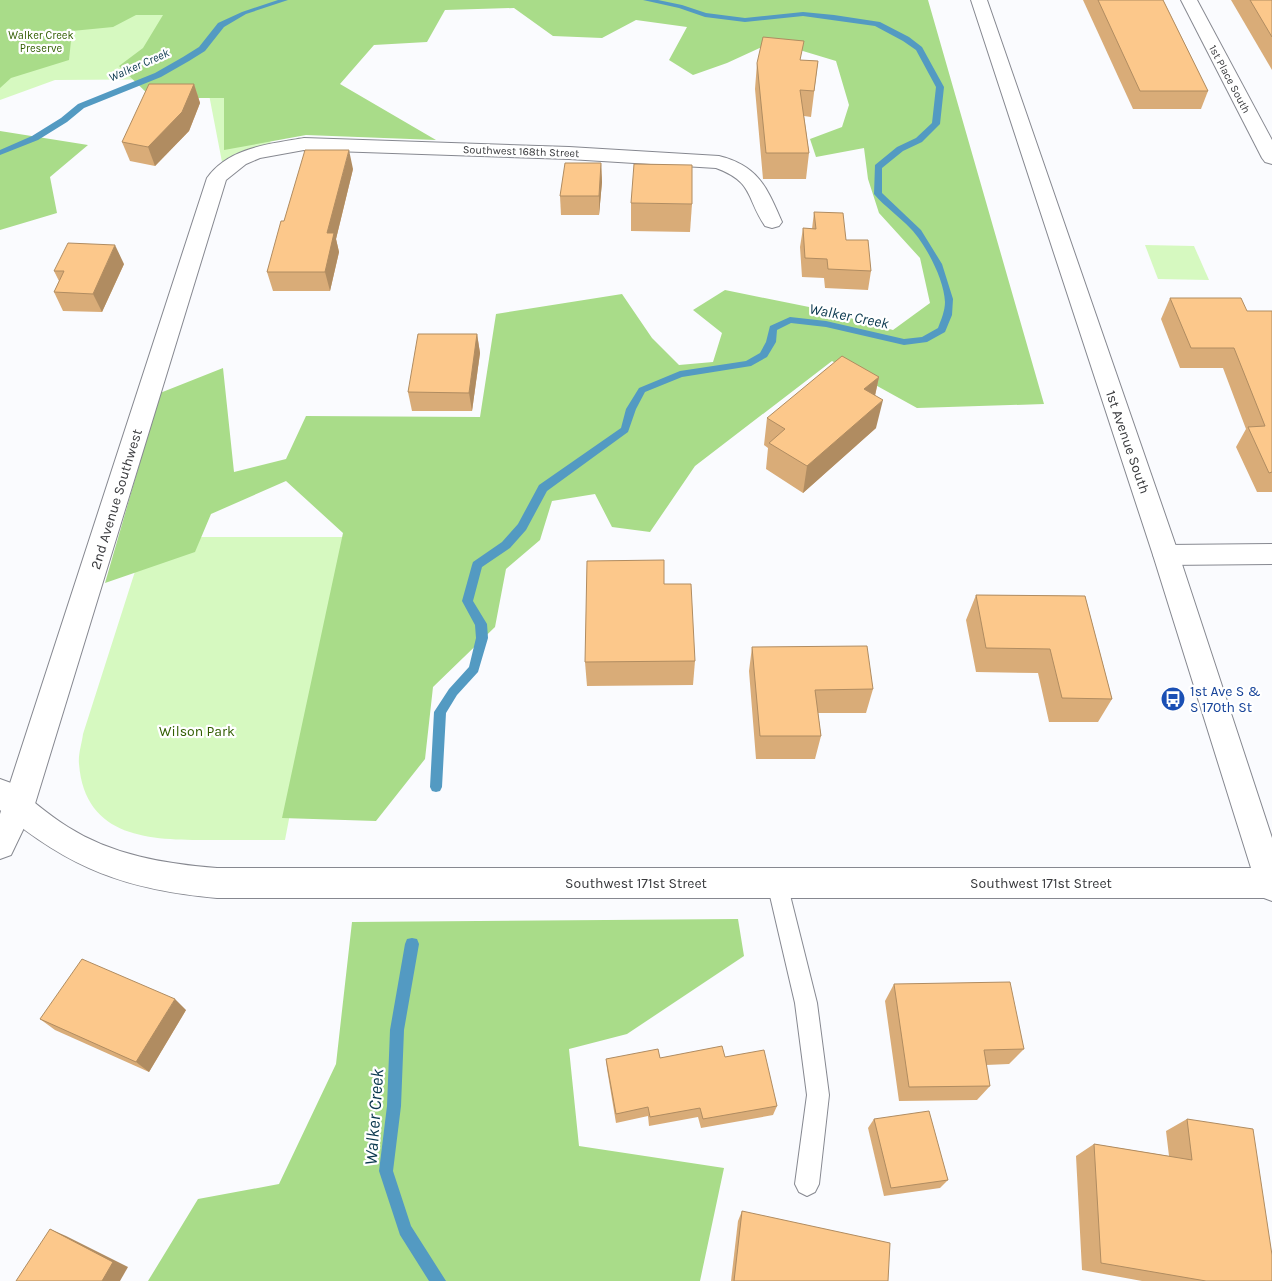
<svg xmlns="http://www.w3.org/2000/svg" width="1272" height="1281" font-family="Karla,sans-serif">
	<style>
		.green { fill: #d6f9c0 }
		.forest { fill: #a9dc89 }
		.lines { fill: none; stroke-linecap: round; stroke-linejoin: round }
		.stream { fill: #539ac2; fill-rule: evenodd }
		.lane-casing { stroke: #868890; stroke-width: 2 }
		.street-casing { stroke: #868890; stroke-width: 2 }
		.secondary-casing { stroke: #868890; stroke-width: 2 }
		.lane { fill: #fff; fill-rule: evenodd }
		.street { fill: #fff; fill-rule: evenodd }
		.secondary { fill: #fff; fill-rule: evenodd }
		.wall { fill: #d9ac78 }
		.shaded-wall { fill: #b08c61 }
		.building { fill: #fcc88b; stroke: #b08c61 }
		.labels { text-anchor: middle; stroke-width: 4.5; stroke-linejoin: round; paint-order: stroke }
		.far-park-label { font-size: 11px; fill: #315d01; stroke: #fff }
		.far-street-label { font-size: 11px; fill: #38393c; stroke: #fff }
		.far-water-label { font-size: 12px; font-style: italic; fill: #09374d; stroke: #fff }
		.street-label { font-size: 14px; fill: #38393c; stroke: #fff }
		.transit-label { font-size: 14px; fill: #164399; stroke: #fff; text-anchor: start }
		.park-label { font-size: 14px; fill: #315d01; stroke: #fff }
		.water-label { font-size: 15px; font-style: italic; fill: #09374d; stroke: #fff }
		.near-water-label { font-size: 18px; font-style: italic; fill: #09374d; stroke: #fff }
	</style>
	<rect width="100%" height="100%" fill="#fafbfe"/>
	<g class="green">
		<path d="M 0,0 L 285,0 L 256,76 L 271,145 L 235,154 L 222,162 L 206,79 L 55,80 L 0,100 Z"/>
		<path d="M 1145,245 L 1194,246 L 1209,280 L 1158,279 Z"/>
		<path d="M 146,537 L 343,537 L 285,840 C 260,840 235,840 209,840 C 151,840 85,839 79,764 C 78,754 82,743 83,734 Z"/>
	</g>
	<g class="forest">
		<path d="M 0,0 L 928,0 L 1044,404 L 917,408 L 832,361 L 695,466 L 650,532 L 612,527 L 595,494 L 552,501 L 540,540 L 506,569 L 495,627 L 433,687 L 425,759 L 376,821 L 282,818 L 343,533 L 286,481 L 211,514 L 195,552 L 105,583 L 160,393 L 223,368 L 234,472 L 286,459 L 306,416 L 480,417 L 496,314 L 622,294 L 652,338 L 679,365 L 713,362 L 722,333 L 693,310 L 725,290 L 814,308 L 893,330 L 930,303 L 920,258 L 879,213 L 868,179 L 864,148 L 816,157 L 810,139 L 842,127 L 849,105 L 836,61 L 773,42 L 727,63 L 693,75 L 669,60 L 687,27 L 636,20 L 602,38 L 553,36 L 514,8 L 445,10 L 427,42 L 374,45 L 340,84 L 436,140 L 306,135 L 224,150 L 224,98 L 152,98 L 119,66 L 143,48 L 163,15 L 136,15 L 113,27 L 72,31 L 69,60 L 11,78 L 0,88 Z"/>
		<path d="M 0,131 L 88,145 L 50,177 L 57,213 L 0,230 Z"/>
		<path d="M 738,919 L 744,956 L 627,1034 L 569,1049 L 579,1146 L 724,1168 L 700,1281 L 148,1281 L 198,1199 L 279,1184 L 336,1064 L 352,922 Z"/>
	</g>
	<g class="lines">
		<g class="stream">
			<path d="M 278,0 L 288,0 L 246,14 L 224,27 L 205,51 L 189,61 L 161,77 L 84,108 L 67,122 L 38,140 L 0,155 L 0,150 L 32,136 L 61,118 L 78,104 L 155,73 L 183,57 L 199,47 L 218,23 L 242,12 Z"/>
			<path d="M 643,0 L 658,0 L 682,5 L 706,13 L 745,18 L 803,12 L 834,15 L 880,22 L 909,37 L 922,47 L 944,87 L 940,124 L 922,142 L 903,151 L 882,168 L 882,193 L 921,230 L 942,264 L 953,299 L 952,315 L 945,332 L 927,342 L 904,345 L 826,327 L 791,323 L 777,330 L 776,342 L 767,357 L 751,366 L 682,377 L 645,392 L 636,409 L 628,432 L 547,491 L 526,530 L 510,548 L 482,567 L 473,601 L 487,624 L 488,638 L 478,672 L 457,695 L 446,713 L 442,787 L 440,791 L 436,792 L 432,791 L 430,787 L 434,712 L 449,689 L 469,667 L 476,638 L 475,625 L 462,601 L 472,565 L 473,562 L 502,542 L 518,524 L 539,485 L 621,428 L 626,409 L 639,388 L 680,371 L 746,361 L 760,353 L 766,342 L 770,326 L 790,317 L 826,321 L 904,339 L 922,337 L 938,328 C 941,320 945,311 945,302 C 944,279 926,245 911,229 C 899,216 885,207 874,194 L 875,165 L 897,147 L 916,138 L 932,123 L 936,87 L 916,50 L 903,41 L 875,26 L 803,16 L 745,22 L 705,17 L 679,8 Z"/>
			<path d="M 412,938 L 417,939 L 419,944 L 404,1030 L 401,1106 L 393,1171 L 411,1226 L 446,1281 L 429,1281 L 400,1235 L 379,1171 L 387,1106 L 390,1030 L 405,944 L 407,939 Z"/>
		</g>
		<defs>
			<path id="lane" d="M 777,874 L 784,876 L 787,883 L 817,1003 L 829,1095 L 819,1184 L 815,1192 L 807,1196 L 799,1192 L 795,1184 L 807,1095 L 795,1003 L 767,883 L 770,876 Z"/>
			<g id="street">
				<path d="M 1181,0 L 1197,0 L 1272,140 L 1272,164 L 1265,162 L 1262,158 Z"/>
				<path d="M 304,138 L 569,147 L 719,156 C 759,166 767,188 782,222 L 779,226 L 772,228 L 765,226 C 746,198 754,182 716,168 L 569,159 L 304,150 L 260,158 L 246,164 L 226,180 L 34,807 L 11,855 L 0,859 L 0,814 L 207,178 C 229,147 270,144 304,138 Z"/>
				<path d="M 1272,544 L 1272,564 L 1166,565 L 1157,562 L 1153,555 L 1157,548 L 1166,545 Z"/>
			</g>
			<path id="secondary" d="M 971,0 L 987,0 L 1179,555 L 1272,838 L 1272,901 L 1264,898 L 217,898 C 128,890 69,869 0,810 L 0,779 L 11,783 C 29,798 47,814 68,827 C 112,855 165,864 217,868 L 1251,868 L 1153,555 Z"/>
		</defs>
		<use href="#lane" class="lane-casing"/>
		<use href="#street" class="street-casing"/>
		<use href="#secondary" class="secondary-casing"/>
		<use href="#lane" class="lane"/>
		<use href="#street" class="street"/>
		<use href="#secondary" class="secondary"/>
	</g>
	<g class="wall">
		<path d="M 1083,0 L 1163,0 L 1208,91 L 1201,109 L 1133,109 Z"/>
		<path d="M 1231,0 L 1272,0 L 1272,70 Z"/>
		<path d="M 801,60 L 818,61 L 811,117 L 804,116 L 809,153 L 806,179 L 763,179 L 755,89 L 757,63 Z"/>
		<path d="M 194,84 L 200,103 L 189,131 L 155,166 L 130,161 L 122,142 Z"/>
		<path d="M 601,163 L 602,182 L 599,215 L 561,215 L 560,196 Z"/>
		<path d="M 353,169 L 336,239 L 339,252 L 330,291 L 273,291 L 267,272 L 284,221 Z"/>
		<path d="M 631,203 L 692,204 L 690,232 L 631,231 Z"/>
		<path d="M 814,212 L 846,240 L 871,271 L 868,290 L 825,288 L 824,278 L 802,277 L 800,247 L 803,228 L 812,229 Z"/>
		<path d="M 124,264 L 102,312 L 63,311 L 54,292 L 59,281 L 54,271 Z"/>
		<path d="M 1170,298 L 1247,311 L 1272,311 L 1272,492 L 1257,492 L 1236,447 L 1246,429 L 1223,368 L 1180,368 L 1161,319 Z"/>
		<path d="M 477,334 L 480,353 L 472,411 L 412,411 L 408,392 Z"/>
		<path d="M 879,377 L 875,396 L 876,428 L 803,493 L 766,469 L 768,448 L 764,445 L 767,418 Z"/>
		<path d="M 664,584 L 695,661 L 693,685 L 587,686 L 585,662 Z"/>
		<path d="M 976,595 L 1085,596 L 1112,699 L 1098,722 L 1049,722 L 1038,673 L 976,672 L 966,620 Z"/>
		<path d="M 752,647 L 873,689 L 866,713 L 818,713 L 821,736 L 815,759 L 756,759 L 749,671 Z"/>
		<path d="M 894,984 L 1024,1049 L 1009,1064 L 986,1065 L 990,1086 L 977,1100 L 899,1101 L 885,1001 Z"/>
		<path d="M 186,1010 L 149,1072 L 55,1030 L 40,1019 Z"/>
		<path d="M 725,1057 L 777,1106 L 773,1115 L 701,1128 L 698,1117 L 649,1126 L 648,1116 L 616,1123 L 607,1069 L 606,1059 Z"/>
		<path d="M 874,1119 L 948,1180 L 940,1188 L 884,1196 L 868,1128 Z"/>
		<path d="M 1187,1119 L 1272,1281 L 1142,1281 L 1082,1270 L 1076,1156 L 1094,1144 L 1169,1156 L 1166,1131 Z"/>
		<path d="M 742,1211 L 888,1281 L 731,1281 L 738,1221 Z"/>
	</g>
	<g class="shaded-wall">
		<path d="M 194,84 L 200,103 L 189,131 L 155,166 L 148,147 Z"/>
		<path d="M 349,150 L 353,169 L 336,239 L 339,252 L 330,291 L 325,272 L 327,233 Z"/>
		<path d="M 601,163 L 602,182 L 599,215 L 599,196 Z"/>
		<path d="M 115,245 L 124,264 L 102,312 L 93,294 Z"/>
		<path d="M 477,334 L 480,353 L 472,411 L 469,393 Z"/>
		<path d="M 879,377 L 873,404 L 864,389 Z"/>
		<path d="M 883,400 L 876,428 L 803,493 L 807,466 Z"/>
		<path d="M 175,999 L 186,1010 L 149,1072 L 136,1062 Z"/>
		<path d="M 50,1229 L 66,1236 L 128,1267 L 120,1281 L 102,1281 Z"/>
	</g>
	<g class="building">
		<path d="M 1098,0 L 1163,0 L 1208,91 L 1140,91 Z"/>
		<path d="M 1250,0 L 1272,0 L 1272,37 Z"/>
		<path d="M 763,37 L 804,41 L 800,60 L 818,61 L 814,91 L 800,90 L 809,153 L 766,153 L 757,63 Z"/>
		<path d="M 149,84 L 194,84 L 182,112 L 148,147 L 122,142 Z"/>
		<path d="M 305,150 L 349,150 L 327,233 L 334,233 L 325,272 L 267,272 L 281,221 L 284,221 Z"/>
		<path d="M 565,163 L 601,163 L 599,196 L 560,196 Z"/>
		<path d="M 634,164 L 692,165 L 692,204 L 631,203 Z"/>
		<path d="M 814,212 L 843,213 L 846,240 L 868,240 L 871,271 L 828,269 L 827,259 L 805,258 L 803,228 L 816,229 Z"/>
		<path d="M 68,243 L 115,245 L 93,294 L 54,292 L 64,271 L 54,271 Z"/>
		<path d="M 1170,298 L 1241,298 L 1247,311 L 1272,311 L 1272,472 L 1269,473 L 1248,427 L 1265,426 L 1234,348 L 1191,348 Z"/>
		<path d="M 418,334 L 477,334 L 469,393 L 408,392 Z"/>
		<path d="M 842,356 L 879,377 L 864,389 L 883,400 L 807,466 L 769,443 L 785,429 L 767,418 Z"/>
		<path d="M 664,560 L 664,584 L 691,584 L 695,661 L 585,662 L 587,561 Z"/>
		<path d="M 976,595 L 1085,596 L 1112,699 L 1062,698 L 1050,649 L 986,648 Z"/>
		<path d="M 867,646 L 873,689 L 815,690 L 821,736 L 760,736 L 752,647 Z"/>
		<path d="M 82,959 L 175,999 L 136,1062 L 40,1019 Z"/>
		<path d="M 1010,982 L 1024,1049 L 984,1050 L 990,1086 L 909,1087 L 894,984 Z"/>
		<path d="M 722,1046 L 725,1057 L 764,1050 L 777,1106 L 703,1119 L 700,1108 L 650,1117 L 648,1107 L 616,1114 L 606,1059 L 658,1049 L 660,1058 Z"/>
		<path d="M 929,1111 L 948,1180 L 891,1188 L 874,1119 Z"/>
		<path d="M 1187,1119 L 1253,1129 L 1272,1255 L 1272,1281 L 1206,1281 L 1101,1263 L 1094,1144 L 1192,1160 Z"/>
		<path d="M 742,1211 L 890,1243 L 888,1281 L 734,1281 Z"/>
		<path d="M 50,1229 L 113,1262 L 102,1281 L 16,1281 Z"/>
	</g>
	<defs>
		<symbol id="bus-disc" viewBox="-11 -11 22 22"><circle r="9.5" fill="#1a4fb4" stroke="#fff"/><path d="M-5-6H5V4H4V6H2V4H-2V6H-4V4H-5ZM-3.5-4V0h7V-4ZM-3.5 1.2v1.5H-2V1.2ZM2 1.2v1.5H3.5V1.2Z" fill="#fff"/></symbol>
	</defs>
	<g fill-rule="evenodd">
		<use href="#bus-disc" x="1159" y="685" width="28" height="28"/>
	</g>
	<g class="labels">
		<g class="far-park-label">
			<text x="41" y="39">Walker Creek<tspan x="41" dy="13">Preserve</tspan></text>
		</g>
		<g class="far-street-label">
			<text transform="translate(1230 79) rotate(62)" y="4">1st Place South</text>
			<text transform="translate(521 151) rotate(2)" y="4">Southwest 168th Street</text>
		</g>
		<g class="far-water-label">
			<text transform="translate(139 65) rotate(-24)" y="4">Walker Creek</text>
		</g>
		<g class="street-label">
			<text transform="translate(1128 442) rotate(71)" y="5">1st Avenue South</text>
			<text transform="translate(116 499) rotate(-73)" y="5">2nd Avenue Southwest</text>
			<text x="636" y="888">Southwest 171st Street</text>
			<text x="1041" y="888">Southwest 171st Street</text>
		</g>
		<g class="transit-label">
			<text x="1190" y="696">1st Ave S &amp;<tspan x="1190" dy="16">S 170th St</tspan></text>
		</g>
		<g class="park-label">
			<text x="197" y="736">Wilson Park</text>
		</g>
		<g class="water-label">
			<text transform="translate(849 316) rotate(11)" y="5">Walker Creek</text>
		</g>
		<g class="near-water-label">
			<text transform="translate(374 1117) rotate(-86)" y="6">Walker Creek</text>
		</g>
	</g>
</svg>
